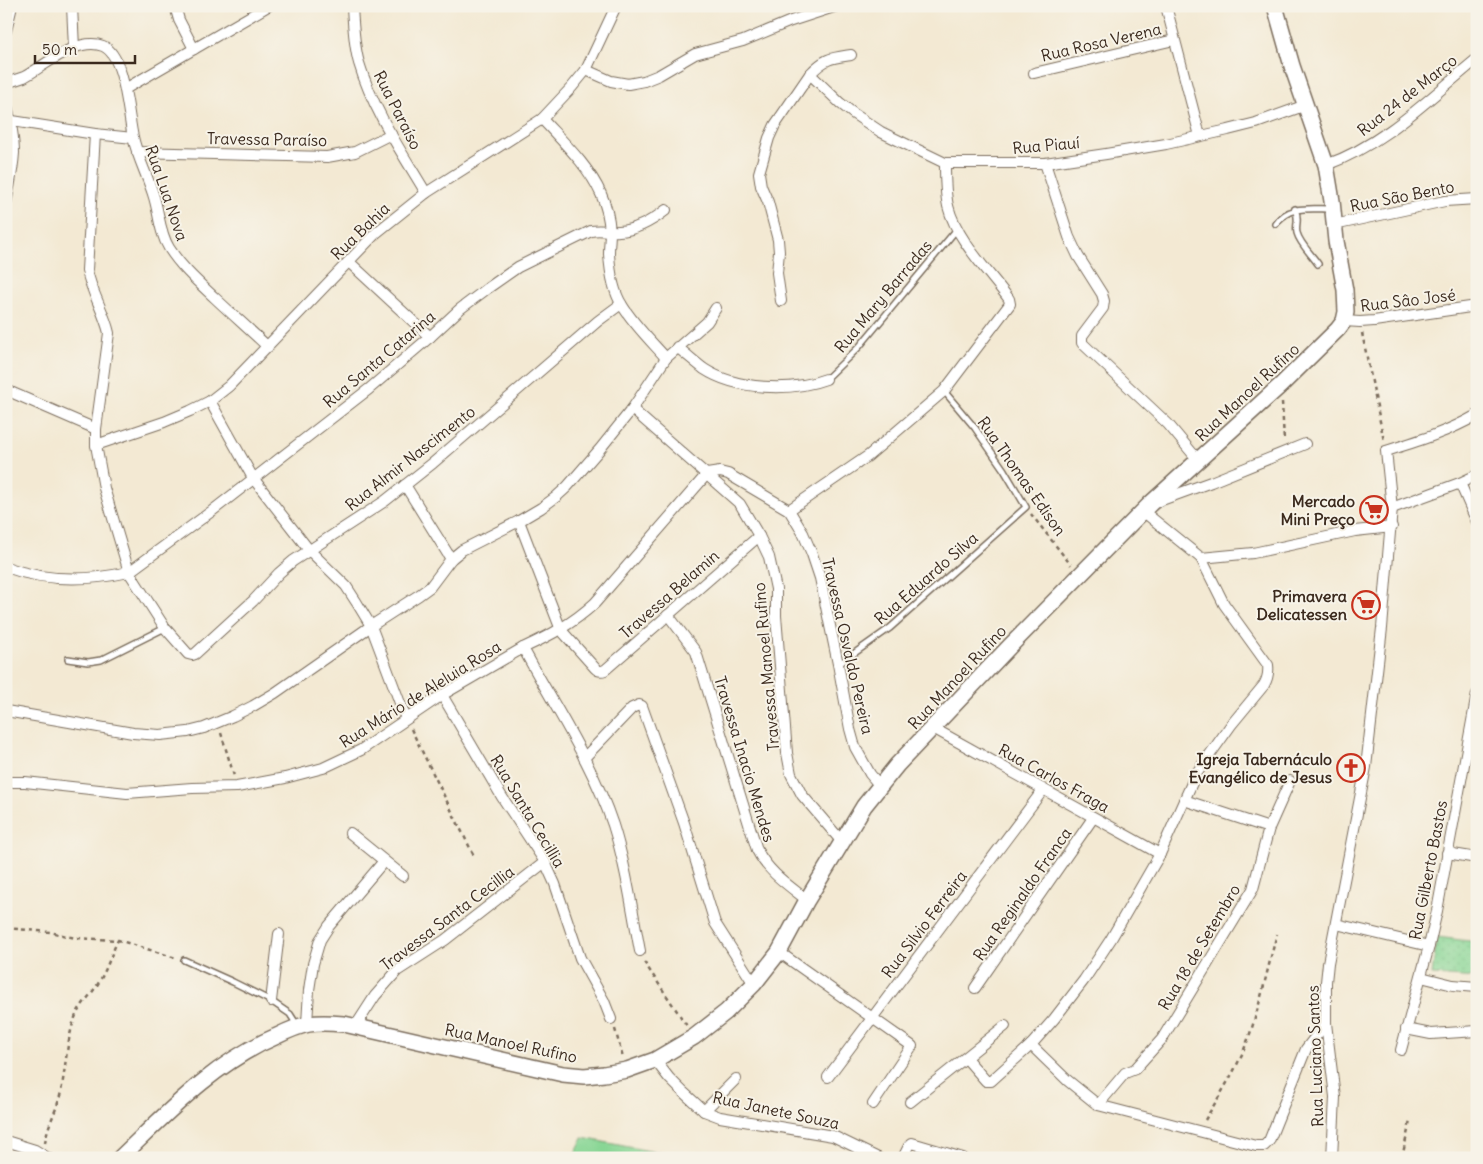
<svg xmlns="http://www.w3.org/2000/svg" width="1483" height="1164" font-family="Delius,sans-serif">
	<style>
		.green { fill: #88d694; stroke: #628059 }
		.park { fill: url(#park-dots); stroke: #628059 }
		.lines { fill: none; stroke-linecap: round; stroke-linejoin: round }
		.lane-casing { stroke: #7b6d5d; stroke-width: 8 }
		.street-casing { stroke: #7b6d5d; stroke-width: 12 }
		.secondary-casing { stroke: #7b6d5d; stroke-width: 18 }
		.path { stroke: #7b6d5d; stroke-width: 2.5; stroke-dasharray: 4 4; stroke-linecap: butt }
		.lane { stroke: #fff; stroke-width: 5 }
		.street { stroke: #fff; stroke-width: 10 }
		.secondary { stroke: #fff; stroke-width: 15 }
		.labels { text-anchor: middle; stroke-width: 4; stroke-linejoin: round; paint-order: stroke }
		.street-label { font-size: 16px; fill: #3b2a1e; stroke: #f7f3e8 }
		.poi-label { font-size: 16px; font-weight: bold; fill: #3b2a1e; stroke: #f7f3e8; text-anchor: end }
	</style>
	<defs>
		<pattern id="park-dots" width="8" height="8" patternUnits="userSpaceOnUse" patternTransform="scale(1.25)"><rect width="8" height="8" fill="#88d694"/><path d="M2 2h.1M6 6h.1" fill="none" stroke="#76b87f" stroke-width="1.8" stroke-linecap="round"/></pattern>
	</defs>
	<rect width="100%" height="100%" fill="#f7f3e8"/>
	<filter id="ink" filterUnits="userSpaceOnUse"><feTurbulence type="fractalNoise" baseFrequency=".02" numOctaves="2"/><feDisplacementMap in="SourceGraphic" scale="10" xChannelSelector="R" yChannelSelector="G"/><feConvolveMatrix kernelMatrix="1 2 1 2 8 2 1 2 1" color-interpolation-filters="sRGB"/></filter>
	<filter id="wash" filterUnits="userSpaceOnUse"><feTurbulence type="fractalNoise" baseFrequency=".0096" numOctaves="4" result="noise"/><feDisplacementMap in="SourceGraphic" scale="20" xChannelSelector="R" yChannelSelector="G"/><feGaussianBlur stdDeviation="1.12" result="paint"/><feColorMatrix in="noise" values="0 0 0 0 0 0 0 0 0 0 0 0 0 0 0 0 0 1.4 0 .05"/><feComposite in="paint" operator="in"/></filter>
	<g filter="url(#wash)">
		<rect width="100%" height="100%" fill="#f3e9d3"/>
		<path class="green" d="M 583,1138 L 685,1158 L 573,1158 Z"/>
		<path class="park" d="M 1437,937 L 1477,942 L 1477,978 L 1432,975 Z"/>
	</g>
	<g filter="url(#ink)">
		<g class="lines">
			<defs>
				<g id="lane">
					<path d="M 1295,209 C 1300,220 1295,224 1297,233 C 1300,244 1312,255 1318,264"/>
					<path d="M 1276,224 C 1288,205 1310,209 1330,209"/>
					<path d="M 826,379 L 859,347 L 957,229"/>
					<path d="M 68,659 L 88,662 L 101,660 L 165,628"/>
					<path d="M 839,664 L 890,628 L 1026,507 L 1004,470 L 975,428 L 944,391"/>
					<path d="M 184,960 L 233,982 L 271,1001 L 290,1014 L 297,1025"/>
				</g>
				<g id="street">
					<path d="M 72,6 L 74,48"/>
					<path d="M 175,6 L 179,20 L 194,49"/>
					<path d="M 352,6 C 353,25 354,46 359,63 C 373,110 401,151 426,193"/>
					<path d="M 1166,6 L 1200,136"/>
					<path d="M 6,31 L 12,6"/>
					<path d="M 586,70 L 611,81 L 628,84 L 644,81 L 659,75 L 695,54 L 743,41 L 791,21 L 837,6"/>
					<path d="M 1034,73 L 1174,40"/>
					<path d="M 810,74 L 840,103 L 854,114 L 881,132 L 945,163 L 1045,163 L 1106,154 L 1166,144 L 1228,130 L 1256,123 L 1306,105"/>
					<path d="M 6,83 C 12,81 18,79 24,77 C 45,66 77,36 103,46 C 125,55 128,116 133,137 C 137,156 147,175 153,194 C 159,211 159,232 169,248 C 181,267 198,282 215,298 C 232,314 250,330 268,347"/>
					<path d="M 125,89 L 268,6"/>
					<path d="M 6,102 C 10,118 14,136 14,153 C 13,170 9,187 6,204"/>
					<path d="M 542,119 C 563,142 588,165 601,194 C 606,205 609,218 610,231 C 610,238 609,246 609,254 C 610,270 613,291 622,305 C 634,325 651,341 666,358"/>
					<path d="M 6,120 L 95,134 L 133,138"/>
					<path d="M 95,134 L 87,270 C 91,292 104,311 109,333 L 96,429 L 96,445 L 104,488 L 129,572 L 165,628 L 188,654 L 192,655 L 195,654 L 253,601 L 279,573 L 293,561 L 385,501 L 433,463 L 598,321 L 621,304"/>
					<path d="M 137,152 L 327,157 L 355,152 L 391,134"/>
					<path d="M 1045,163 L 1069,237 L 1078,256 L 1102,294 L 1104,301 L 1103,308 L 1082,336 L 1082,343 L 1168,424 L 1198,460"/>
					<path d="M 1326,165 C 1385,144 1429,98 1477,59"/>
					<path d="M 1334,225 L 1445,201 L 1477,199"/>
					<path d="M 349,262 L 430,337"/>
					<path d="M 781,301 L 777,273 L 779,252 L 778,240 L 768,202 L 761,186 L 759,173 L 769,138 L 775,125 L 810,74 C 825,58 831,58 851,55"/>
					<path d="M 1344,321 L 1360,322 L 1374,321 L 1477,306"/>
					<path d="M 677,347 C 686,354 695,362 704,369 C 736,390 791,392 826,379"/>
					<path d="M 6,390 L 96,429"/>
					<path d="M 210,401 L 253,478 L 309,550 L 346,586 L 357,603 L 371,626 L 406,719"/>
					<path d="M 632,409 L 740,504 L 759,536 L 769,557 L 776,589 L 776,616 L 787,753 L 791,774 L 802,795 L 843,843"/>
					<path d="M 96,445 L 164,422 L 190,411 L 210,401 L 229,386 L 376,233 L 426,193 L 542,119 L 572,87 L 586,70 L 616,6"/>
					<path d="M 1460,483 L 1477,522"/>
					<path d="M 405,485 L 451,559"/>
					<path d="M 1156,502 L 1211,482 L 1305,444"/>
					<path d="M 1392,508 L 1460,483 L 1477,475"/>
					<path d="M 789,510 L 803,533 L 812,554 L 820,578 L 838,664 L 850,729 L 855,747 L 870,774 L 880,786"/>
					<path d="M 519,521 L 561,630 L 595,668 C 598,671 600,672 605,670 L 759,536"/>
					<path d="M 1201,558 L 1253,553 L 1355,531 L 1392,527"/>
					<path d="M 6,567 C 46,582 88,581 129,572 L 212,511 L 369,389 L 430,337 L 460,309 L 488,288 L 518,267 L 591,231 C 601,229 609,232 619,231 C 637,230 652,221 666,210"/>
					<path d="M 668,615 L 696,652 L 757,850 C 768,872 788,885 807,900"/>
					<path d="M 442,695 L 502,797 L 545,862 L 555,884 L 580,958 L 604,1001 L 611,1019"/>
					<path d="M 6,711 L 133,733 L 160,735 L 188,732 L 204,728 L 233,716 L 253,706 L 275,693 L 371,626 L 419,595 L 430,587 L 451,559 L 462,550 L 519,521 L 541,508 L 556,497 L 567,487 L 600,449 L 632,409 L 666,358 L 707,322 L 716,308"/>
					<path d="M 933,728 L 1160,854"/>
					<path d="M 584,758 L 632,708 L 639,705 L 642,706 L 684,823 L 715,923 L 754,984"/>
					<path d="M 6,782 L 25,782 L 127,793 L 192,788 L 237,787 L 285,778 L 323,768 L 361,750 L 442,695 L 523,648"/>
					<path d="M 1184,800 L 1269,828"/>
					<path d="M 350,833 L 403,876"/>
					<path d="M 1447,853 L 1477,858"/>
					<path d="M 1336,924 L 1429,946"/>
					<path d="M 640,951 C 632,909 626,866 613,825 C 592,762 554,706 523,648 C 551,635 572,624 595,603 L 707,474 L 720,472 L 728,474 L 789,510 L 868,456 L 944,391 L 1010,304 L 1009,299 C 989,272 956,239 948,206 C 945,192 945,178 945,163"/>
					<path d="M 779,952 L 912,1046 L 873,1104"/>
					<path d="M 1421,977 L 1453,985 L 1477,987"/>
					<path d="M 975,988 L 1093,818"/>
					<path d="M 271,1001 L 279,934"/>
					<path d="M 307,1024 L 309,990 L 313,964 L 320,940 L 329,926 L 384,861"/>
					<path d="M 355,1027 L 375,996 L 397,971 L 445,940 L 545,862"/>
					<path d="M 1406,1029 L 1431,1034 L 1477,1031"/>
					<path d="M 1031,1045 L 1067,1080 L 1098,1105 L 1256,1146 L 1264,1146 L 1269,1141 L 1306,1049 L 1326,1023"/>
					<path d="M 1401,1050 L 1429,946 L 1437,911 L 1477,694"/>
					<path d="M 966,1058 L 986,1081 L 991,1081 L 1031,1045 L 1054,1019 L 1084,980 L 1111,939 L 1160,854 L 1196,774 L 1231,725 L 1264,685 C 1268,678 1269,673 1268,665 L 1224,604 L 1201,558 L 1144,512"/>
					<path d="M 655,1060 L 669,1078 L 683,1092 L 704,1111 L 720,1117 L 833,1136 L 878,1158"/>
					<path d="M 828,1077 L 1043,790"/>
					<path d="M 910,1102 L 1005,1026"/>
					<path d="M 1098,1105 L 1125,1073 L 1135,1069 L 1162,1039 L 1253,889 L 1269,828 L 1290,781"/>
					<path d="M 704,1111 L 736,1079"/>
					<path d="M 6,1141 L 35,1150 L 48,1158"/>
					<path d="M 903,1158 L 909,1146 L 912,1143 L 963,1158"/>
					<path d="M 1332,1158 L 1335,1097 L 1326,1023 L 1326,982 L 1328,963 L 1366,767 L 1382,628 L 1392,508 L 1386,451 C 1418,441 1448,432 1477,415"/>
				</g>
				<path id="secondary" d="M 120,1158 C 168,1112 215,1062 277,1036 C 287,1031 298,1026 309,1024 C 321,1022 332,1023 344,1024 L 563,1074 L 584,1076 L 604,1074 L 627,1070 L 655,1060 L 694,1037 L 726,1012 L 754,984 L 779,952 L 807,900 L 864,806 L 897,765 L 1011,645 L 1150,504 L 1281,385 L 1338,329 L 1344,321 L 1346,312 L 1345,290 L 1336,241 L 1332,201 L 1326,165 L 1292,66 L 1275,6"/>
			</defs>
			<use href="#lane" class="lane-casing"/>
			<use href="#street" class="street-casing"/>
			<use href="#secondary" class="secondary-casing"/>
			<g class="path">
				<path d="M 1362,333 L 1384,441"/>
				<path d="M 1282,402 L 1284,441"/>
				<path d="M 1031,514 L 1071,565"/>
				<path d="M 411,729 L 474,856"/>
				<path d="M 221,733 L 234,776"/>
				<path d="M 6,928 L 50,932 L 75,938 L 118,940 L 176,958"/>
				<path d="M 644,962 L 687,1026"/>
				<path d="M 615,1029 L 623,1058"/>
				<path d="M 1205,1120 C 1219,1096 1237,1069 1247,1042 C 1260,1007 1267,970 1277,934"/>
				<path d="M 45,1143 C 47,1126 56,1112 60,1096 C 66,1071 66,1037 77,1013 C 83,1002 93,993 99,982 C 107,969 111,954 118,940"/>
				<path d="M 1402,1158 L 1410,1121"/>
			</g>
			<use href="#lane" class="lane"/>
			<use href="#street" class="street"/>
			<use href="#secondary" class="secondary"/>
		</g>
	</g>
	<defs>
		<symbol id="supermarket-ring" viewBox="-11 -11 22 22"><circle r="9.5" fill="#f7f3e8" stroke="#c8321e" stroke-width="1.5"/><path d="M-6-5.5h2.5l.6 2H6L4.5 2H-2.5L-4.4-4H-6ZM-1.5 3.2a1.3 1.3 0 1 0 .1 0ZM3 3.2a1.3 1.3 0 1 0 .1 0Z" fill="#c8321e"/></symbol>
		<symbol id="church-ring" viewBox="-11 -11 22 22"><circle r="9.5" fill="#f7f3e8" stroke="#c8321e" stroke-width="1.5"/><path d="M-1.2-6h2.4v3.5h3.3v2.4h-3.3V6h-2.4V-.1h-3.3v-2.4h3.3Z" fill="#c8321e"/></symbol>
	</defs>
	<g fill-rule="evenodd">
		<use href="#supermarket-ring" x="1358" y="494" width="32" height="32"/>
		<use href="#supermarket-ring" x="1350" y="589" width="32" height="32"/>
		<use href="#church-ring" x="1335" y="752" width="32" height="32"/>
	</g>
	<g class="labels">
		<g class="street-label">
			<text transform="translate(1101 42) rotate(-13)" y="6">Rua Rosa Verena</text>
			<text transform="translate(1407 95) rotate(-38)" y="6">Rua 24 de Março</text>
			<text transform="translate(398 110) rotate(63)" y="6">Rua Paraíso</text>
			<text transform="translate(267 139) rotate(1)" y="6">Travessa Paraíso</text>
			<text transform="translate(1046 145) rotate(-5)" y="6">Rua Piauí</text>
			<text transform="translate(167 193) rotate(71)" y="6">Rua Lua Nova</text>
			<text transform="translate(1402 196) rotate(-11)" y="6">Rua São Bento</text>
			<text transform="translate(360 231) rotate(-44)" y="6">Rua Bahia</text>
			<text transform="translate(883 296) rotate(-50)" y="6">Rua Mary Barradas</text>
			<text transform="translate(1408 300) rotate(-7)" y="6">Rua Sâo José</text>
			<text transform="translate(379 359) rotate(-40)" y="6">Rua Santa Catarina</text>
			<text transform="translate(1247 392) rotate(-43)" y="6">Rua Manoel Rufino</text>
			<text transform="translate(410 458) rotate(-38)" y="6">Rua Almir Nascimento</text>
			<text transform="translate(1022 476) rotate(55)" y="6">Rua Thomas Edison</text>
			<text transform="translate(926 578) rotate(-41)" y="6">Rua Eduardo Silva</text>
			<text transform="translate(669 594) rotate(-41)" y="6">Travessa Belamin</text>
			<text transform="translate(848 646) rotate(77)" y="6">Travessa Osvaldo Pereira</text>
			<text transform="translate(766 667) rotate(-95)" y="6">Travessa Manoel Rufino</text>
			<text transform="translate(957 677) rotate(-47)" y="6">Rua Manoel Rufino</text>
			<text transform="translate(420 694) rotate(-32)" y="6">Rua Mário de Aleluia Rosa</text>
			<text transform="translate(745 759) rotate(73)" y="6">Travessa Inacio Mendes</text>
			<text transform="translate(1054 778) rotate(29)" y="6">Rua Carlos Fraga</text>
			<text transform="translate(528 811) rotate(59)" y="6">Rua Santa Cecillia</text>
			<text transform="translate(1428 870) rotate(-79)" y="6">Rua Gilberto Bastos</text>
			<text transform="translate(1022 894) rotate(-55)" y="6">Rua Reginaldo Franca</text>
			<text transform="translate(447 918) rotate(-37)" y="6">Travessa Santa Cecillia</text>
			<text transform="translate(924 924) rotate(-53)" y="6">Rua Silvio Ferreira</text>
			<text transform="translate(1199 947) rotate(-59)" y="6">Rua 18 de Setembro</text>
			<text transform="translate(511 1043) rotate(12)" y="6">Rua Manoel Rufino</text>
			<text transform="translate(1315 1056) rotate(-92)" y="6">Rua Luciano Santos</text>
			<text transform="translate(776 1110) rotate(12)" y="6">Rua Janete Souza</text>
		</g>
		<g class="poi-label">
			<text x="1355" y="507">Mercado<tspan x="1355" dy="18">Mini Preço</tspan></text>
			<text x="1347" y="602">Primavera<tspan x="1347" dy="18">Delicatessen</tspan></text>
			<text x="1332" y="765">Igreja Tabernáculo<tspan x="1332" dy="18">Evangélico de Jesus</tspan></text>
		</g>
	</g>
	<rect width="1483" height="1164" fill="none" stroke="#f7f3e8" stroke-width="25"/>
	<path d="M35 55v8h100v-8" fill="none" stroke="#3b2a1e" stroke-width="2.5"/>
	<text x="42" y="55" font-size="15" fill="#3b2a1e" stroke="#f7f3e8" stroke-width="4" paint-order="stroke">50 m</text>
</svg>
